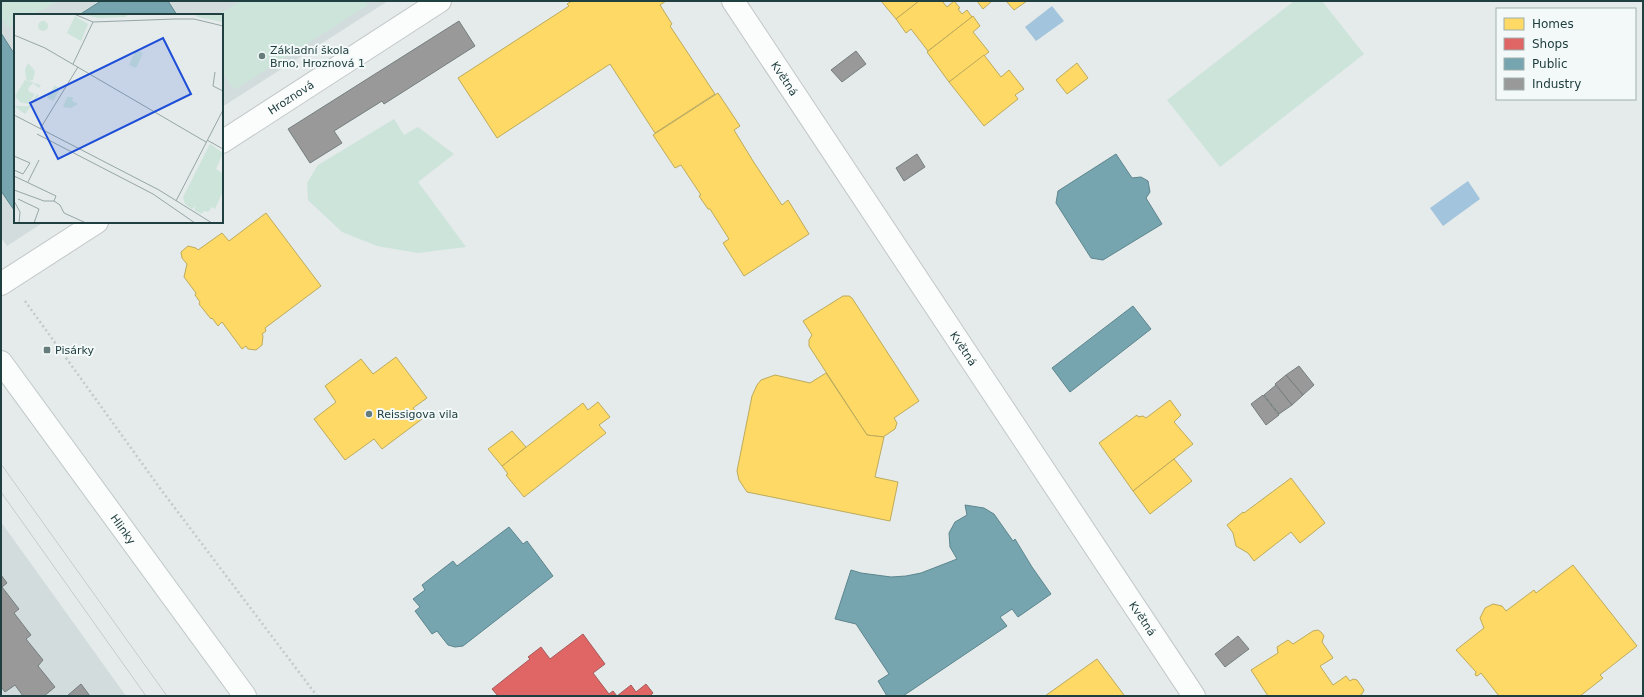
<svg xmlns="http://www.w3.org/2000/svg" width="1644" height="697" font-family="'DejaVu Sans',sans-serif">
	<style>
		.built { fill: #d2dcdc }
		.green { fill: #cde4db }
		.water { fill: #a2c4dd }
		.homes { fill: #ffd966; stroke: #bcab5b }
		.shops { fill: #e06666; stroke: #a65a5b }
		.public { fill: #76a5af; stroke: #5c868e }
		.industry { fill: #999; stroke: #757e7e }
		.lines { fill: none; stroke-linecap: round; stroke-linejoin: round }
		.street-casing { stroke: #c2c7c7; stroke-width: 24 }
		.secondary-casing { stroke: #c0c8c8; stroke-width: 24 }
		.path { stroke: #c1caca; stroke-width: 2.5; stroke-dasharray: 2 3; stroke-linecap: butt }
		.street { stroke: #fbfcfc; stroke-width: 22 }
		.secondary { stroke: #fbfcfc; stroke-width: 22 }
		.tram { stroke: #c6cbcb; stroke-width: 1 }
		.poi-dot { fill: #657b7c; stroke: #f3f9f8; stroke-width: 1.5 }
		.labels { text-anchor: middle; stroke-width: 4; stroke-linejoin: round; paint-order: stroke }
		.poi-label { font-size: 11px; fill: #203f40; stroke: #f3f9f8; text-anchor: start }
		.street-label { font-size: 11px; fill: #203f40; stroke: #f3f9f8 }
		.inset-road { fill: none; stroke: #96a6a6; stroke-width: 1 }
		.view { fill: #1d4ed8; fill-opacity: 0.15; stroke: #1d4ed8; stroke-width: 2 }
		.inset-edge { fill: none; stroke: #203f40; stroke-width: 2 }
	</style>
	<rect width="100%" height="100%" fill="#e5eaea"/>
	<g class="built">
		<path d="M 1,1 L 388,1 L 222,107 L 222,15 L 15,15 L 15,222 L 44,222 L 7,246 L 1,237 Z"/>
		<path d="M 1,522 L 126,696 L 1,696 Z"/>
	</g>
	<g class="green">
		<path d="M 7,1 L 58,1 L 32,15 L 15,15 L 15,24 L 8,28 L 3,21 L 1,22 L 1,4 Z"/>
		<path d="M 240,1 L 365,1 L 368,5 L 234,90 L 222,72 L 222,15 L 218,15 Z"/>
		<path d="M 1294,1 L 1322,1 L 1364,54 L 1220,167 L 1167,100 Z"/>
		<path d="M 394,119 L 404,135 L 418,127 L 454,154 L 418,182 L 466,247 L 418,253 L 377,246 L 342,232 L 308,200 L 307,183 L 318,165 Z"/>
	</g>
	<g class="water">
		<path d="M 1052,6 L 1064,21 L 1036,41 L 1025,27 Z"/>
		<path d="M 1468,181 L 1480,199 L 1443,226 L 1430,208 Z"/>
	</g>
	<g class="homes">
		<path d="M 572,1 L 666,1 L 660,5 L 672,24 L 670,26 L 715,94 L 655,133 L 610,64 L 497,138 L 458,78 L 569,6 L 567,4 Z"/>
		<path d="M 881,1 L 919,1 L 896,19 Z"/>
		<path d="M 919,1 L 942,1 L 947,7 L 954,1 L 960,8 L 958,9 L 962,14 L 967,10 L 972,17 L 928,51 L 911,29 L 906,33 L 896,19 Z"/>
		<path d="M 977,1 L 992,1 L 983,9 Z"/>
		<path d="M 1006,1 L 1027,1 L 1014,10 Z"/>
		<path d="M 973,16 L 980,26 L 973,32 L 989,52 L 949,82 L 927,52 Z"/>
		<path d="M 984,55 L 1001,77 L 1009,70 L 1024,89 L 1015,95 L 1018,99 L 984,126 L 949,82 Z"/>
		<path d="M 1077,63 L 1088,78 L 1067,94 L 1056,80 Z"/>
		<path d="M 718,93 L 740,126 L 734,130 L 753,161 L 782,205 L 788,200 L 809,234 L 744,276 L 723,243 L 729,239 L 710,209 L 708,209 L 699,196 L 701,195 L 681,165 L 675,168 L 653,135 Z"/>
		<path d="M 266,213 L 321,286 L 265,328 L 266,331 L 262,334 L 263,336 L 262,345 L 256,350 L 248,349 L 246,346 L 242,349 L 222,322 L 218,326 L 212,318 L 211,319 L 199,304 L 200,302 L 195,295 L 196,293 L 184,277 L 187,264 L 182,258 L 181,252 L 188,246 L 196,248 L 198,250 L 222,233 L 229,241 Z"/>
		<path d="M 843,296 L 849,296 L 852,298 L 919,401 L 894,418 L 897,423 L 895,429 L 883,437 L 867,435 L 809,346 L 809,340 L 812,335 L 803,321 Z"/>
		<path d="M 396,357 L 427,398 L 413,408 L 422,419 L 382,449 L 374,439 L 345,460 L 314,419 L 336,402 L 325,386 L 361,359 L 373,374 Z"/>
		<path d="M 826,373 L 867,435 L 884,437 L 875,477 L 898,482 L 890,521 L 747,492 L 739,480 L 737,471 L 752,396 L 757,385 L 761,380 L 775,375 L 810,383 Z"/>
		<path d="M 1170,400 L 1181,415 L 1174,422 L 1193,444 L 1133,491 L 1099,443 L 1137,415 L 1138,417 L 1143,416 L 1146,418 Z"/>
		<path d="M 598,402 L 610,417 L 599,425 L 606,433 L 524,497 L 506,475 L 508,474 L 502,466 L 583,403 L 588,410 Z"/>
		<path d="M 512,431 L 526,447 L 502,466 L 488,449 Z"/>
		<path d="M 1174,459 L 1192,481 L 1150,514 L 1133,491 Z"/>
		<path d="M 1291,478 L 1325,523 L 1300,543 L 1291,532 L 1254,561 L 1248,553 L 1236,546 L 1233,533 L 1227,525 L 1243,512 L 1244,513 Z"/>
		<path d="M 1573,565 L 1637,646 L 1600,675 L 1603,678 L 1580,696 L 1499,696 L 1481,673 L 1477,676 L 1475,675 L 1476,672 L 1456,650 L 1484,628 L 1480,618 L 1485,608 L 1493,604 L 1502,606 L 1506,611 L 1534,590 L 1536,593 Z"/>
		<path d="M 1318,630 L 1321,632 L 1324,636 L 1322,642 L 1333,658 L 1320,666 L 1333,685 L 1346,676 L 1350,681 L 1353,679 L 1357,680 L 1364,690 L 1362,694 L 1359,696 L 1268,696 L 1251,670 L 1278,653 L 1277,647 L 1288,640 L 1293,644 L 1313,631 Z"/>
		<path d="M 1097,659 L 1124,695 L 1123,696 L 1045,696 Z"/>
	</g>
	<path class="shops" d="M 583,634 L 605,664 L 593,673 L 609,694 L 613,691 L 617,696 L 631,685 L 636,692 L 646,684 L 653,693 L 650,696 L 498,696 L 492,689 L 530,659 L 528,657 L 541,647 L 550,659 Z"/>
	<g class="public">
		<path d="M 101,1 L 168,1 L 177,15 L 79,15 Z"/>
		<path d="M 1,33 L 15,55 L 15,209 L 14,210 L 1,191 Z"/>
		<path d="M 1116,154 L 1132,178 L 1141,177 L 1148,181 L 1150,192 L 1146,198 L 1162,224 L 1103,260 L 1091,258 L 1056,203 L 1058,191 Z"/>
		<path d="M 1133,306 L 1151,329 L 1070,392 L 1052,368 Z"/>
		<path d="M 965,505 L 984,508 L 994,514 L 1013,541 L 1015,539 L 1032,567 L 1051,594 L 1018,617 L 1012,609 L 1000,617 L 1007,626 L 903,696 L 887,696 L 878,681 L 889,674 L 856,624 L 835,619 L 851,570 L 861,573 L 891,577 L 906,576 L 921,573 L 957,559 L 950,547 L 949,533 L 955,522 L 967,515 Z"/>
		<path d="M 509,527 L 523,544 L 527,541 L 553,576 L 463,646 L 455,647 L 448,645 L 437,631 L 432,634 L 415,611 L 420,607 L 413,599 L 425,590 L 422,585 L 453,561 L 457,566 Z"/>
	</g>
	<g class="industry">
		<path d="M 459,21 L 475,46 L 384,104 L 382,101 L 334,131 L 342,143 L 310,163 L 288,129 Z"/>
		<path d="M 856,51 L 866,64 L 842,82 L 831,70 Z"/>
		<path d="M 917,154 L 925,167 L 904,181 L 896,168 Z"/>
		<path d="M 1299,366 L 1314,385 L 1303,395 L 1286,375 Z"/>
		<path d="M 1286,375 L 1303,395 L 1292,405 L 1275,384 Z"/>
		<path d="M 1276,385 L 1292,405 L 1279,414 L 1264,395 Z"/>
		<path d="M 1263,395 L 1279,415 L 1266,425 L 1251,404 Z"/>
		<path d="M 1,575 L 7,583 L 2,587 L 19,609 L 14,613 L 31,635 L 26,639 L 43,660 L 38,666 L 55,687 L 44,696 L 23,696 L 15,685 L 5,692 L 1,687 Z"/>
		<path d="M 1238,636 L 1249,649 L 1225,667 L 1215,654 Z"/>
		<path d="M 81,684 L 90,696 L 67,696 Z"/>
	</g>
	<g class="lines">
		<defs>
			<g id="street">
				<path id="s1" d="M 733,1 L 1194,696"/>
				<path id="s2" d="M 222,142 L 440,1"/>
				<path d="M 1,284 L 97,222"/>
			</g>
			<g id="secondary">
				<path id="s3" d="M 1,362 L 245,696"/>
			</g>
		</defs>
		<use href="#street" class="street-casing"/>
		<use href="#secondary" class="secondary-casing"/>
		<path class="path" d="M 25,301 L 162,491 L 317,696"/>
		<use href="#street" class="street"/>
		<use href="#secondary" class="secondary"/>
		<g class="tram">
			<path d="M 1,464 L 167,696"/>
			<path d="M 1,492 L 146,696"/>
		</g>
	</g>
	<g class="poi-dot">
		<circle cx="262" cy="56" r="4"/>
		<rect x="43" y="346" width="8" height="8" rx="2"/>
		<circle cx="369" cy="414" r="4"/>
	</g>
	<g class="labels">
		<g class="poi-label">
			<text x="270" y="54">Základní škola<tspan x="270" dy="13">Brno, Hroznová 1</tspan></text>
			<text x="55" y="354">Pisárky</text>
			<text x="377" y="418">Reissigova vila</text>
		</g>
		<g class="street-label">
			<text dy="4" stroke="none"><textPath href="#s1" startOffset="93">Květná</textPath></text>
			<text dy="4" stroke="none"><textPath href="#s2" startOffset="82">Hroznová</textPath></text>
			<text dy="4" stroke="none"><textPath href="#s1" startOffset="417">Květná</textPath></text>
			<text dy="4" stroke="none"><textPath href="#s3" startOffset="207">Hlinky</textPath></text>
			<text dy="4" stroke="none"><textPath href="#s1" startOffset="741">Květná</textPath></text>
		</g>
	</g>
	<g transform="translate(14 14)">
		<rect width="209" height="209" fill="#e5eaea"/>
		<path d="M 67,0 L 114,0 L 112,3 L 84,4 ZM 180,0 L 209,0 L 209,8 L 183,3 ZM 61,2 L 74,10 L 67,27 L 53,19 ZM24 12a5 5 0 1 1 10 0a5 5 0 1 1-10 0ZM 122,36 L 129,39 L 122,54 L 115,51 ZM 14,49 L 21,57 L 19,66 L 15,67 L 12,65 L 11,55 ZM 11,66 L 27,71 L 25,74 L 19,69 L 14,74 L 15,78 L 21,80 L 14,90 L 6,88 L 1,82 ZM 41,71 L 46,75 L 39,87 L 33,84 ZM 23,80 L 25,81 L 11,100 L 0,92 L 15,92 ZM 53,83 L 59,83 L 58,87 L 64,90 L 57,94 L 49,93 ZM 196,130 L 209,139 L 202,155 L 209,160 L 209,177 L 201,195 L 198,193 L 194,198 L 190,197 L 187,200 L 180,196 L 182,192 L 178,195 L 171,190 L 169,183 Z" fill="#cde4db"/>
		<path class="inset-road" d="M 60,0 L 79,8 L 161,5 L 180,5 L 209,12M 0,21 L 31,34 L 192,128M 59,50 L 79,8M 201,58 L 199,72 L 209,77M 0,101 L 145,176 L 198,209M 26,115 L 64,53M 23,120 L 139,180 L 181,209M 193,126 L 209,135M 0,142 L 16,149 L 9,160 L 0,156M 0,162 L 42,182 L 40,187 L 30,187 L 0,176M 14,168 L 25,146M 4,185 L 25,195 L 20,209M 0,187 L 6,198 L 5,209M 40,187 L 46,191 L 50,199 L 72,209M 162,187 L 209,96"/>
		<path class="view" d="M 149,24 L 177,80 L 44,145 L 16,89 Z"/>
		<rect width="209" height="209" class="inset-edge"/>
	</g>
	<rect width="1644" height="697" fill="none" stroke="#203f40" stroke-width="4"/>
	<rect x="1496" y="8" width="140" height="92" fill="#f3f9f8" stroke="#9fafae"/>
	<rect x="1504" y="18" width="20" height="12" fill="#ffd966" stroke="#9fafae"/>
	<text x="1532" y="28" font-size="12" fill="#203f40">Homes</text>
	<rect x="1504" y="38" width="20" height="12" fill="#e06666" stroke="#9fafae"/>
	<text x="1532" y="48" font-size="12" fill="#203f40">Shops</text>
	<rect x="1504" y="58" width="20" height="12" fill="#76a5af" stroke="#9fafae"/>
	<text x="1532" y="68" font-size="12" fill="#203f40">Public</text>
	<rect x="1504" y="78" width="20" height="12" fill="#999999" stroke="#9fafae"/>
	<text x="1532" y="88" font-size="12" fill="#203f40">Industry</text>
</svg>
